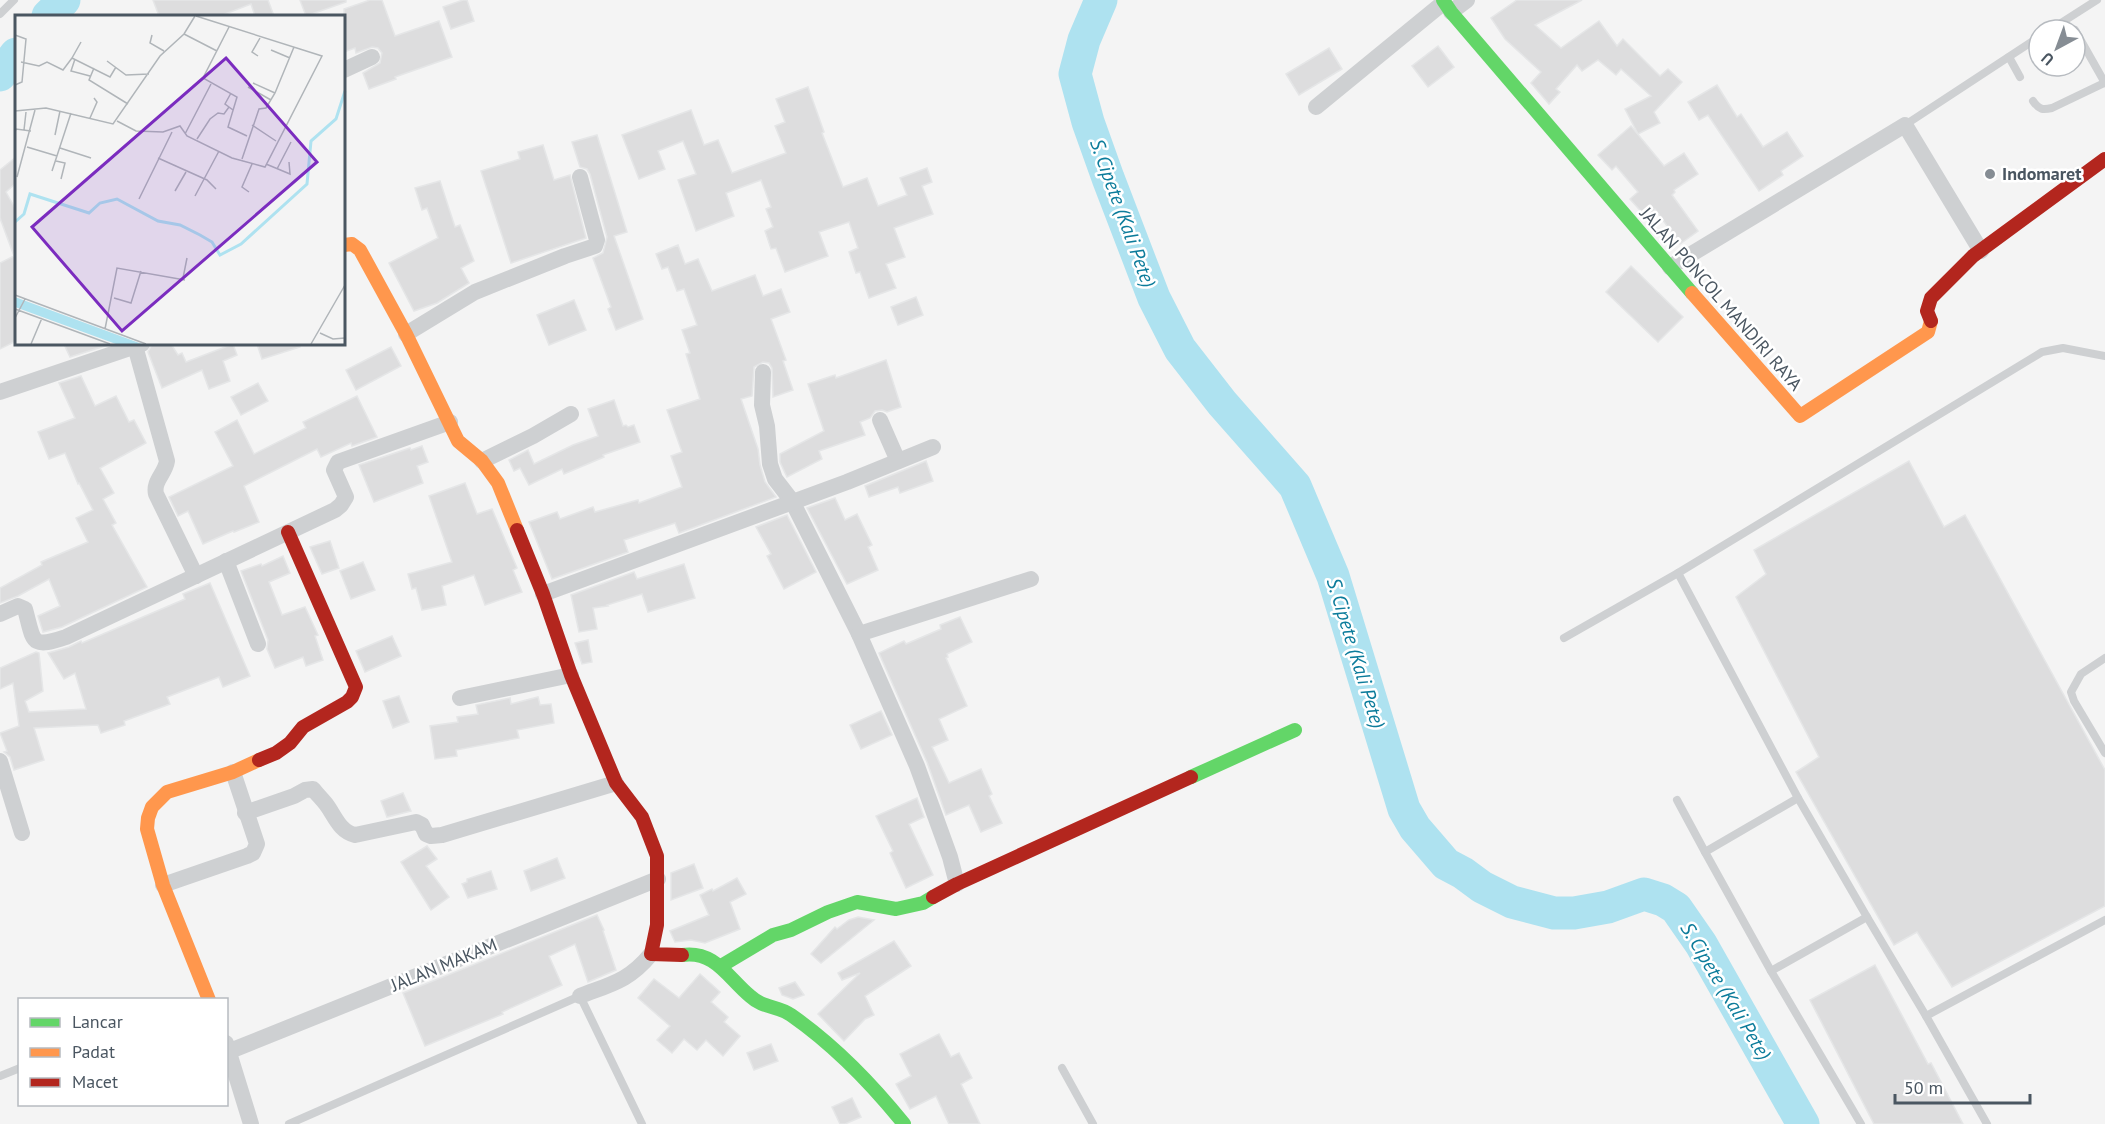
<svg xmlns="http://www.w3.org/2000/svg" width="2105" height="1124" font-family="'PT Sans',sans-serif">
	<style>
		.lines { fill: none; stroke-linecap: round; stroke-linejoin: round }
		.river { stroke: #aee2f0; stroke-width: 33 }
		.building { fill: #ddddde; stroke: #e5e6e7; stroke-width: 1.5 }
		.lane { stroke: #ced0d2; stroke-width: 8 }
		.street { stroke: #ced0d2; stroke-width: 16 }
		.fast { stroke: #63d668; stroke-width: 14 }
		.slow { stroke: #ff974d; stroke-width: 14 }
		.jam { stroke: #b3261e; stroke-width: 14 }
		.poi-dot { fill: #868d94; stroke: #fff; stroke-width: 2 }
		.labels { text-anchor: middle; stroke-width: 5; stroke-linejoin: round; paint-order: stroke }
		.poi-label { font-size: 18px; font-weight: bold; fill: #4a5661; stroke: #fff; text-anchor: start }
		.street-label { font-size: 18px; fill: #4a5661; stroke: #fff }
		.water-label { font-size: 20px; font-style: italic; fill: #0c7c9b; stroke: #fff }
		.inset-river { fill: none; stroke: #aee2f0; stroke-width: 3 }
		.inset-road { fill: none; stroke: #b0b5b9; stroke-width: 1.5 }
		.view { fill: #7b2cbf; fill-opacity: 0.15; stroke: #7b2cbf; stroke-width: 3 }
		.inset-edge { fill: none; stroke: #4a5661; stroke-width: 3 }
	</style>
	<rect width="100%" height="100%" fill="#f4f4f4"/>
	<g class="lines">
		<g class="river">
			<path d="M 1101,0 L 1084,40 L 1075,74 L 1088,122 L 1108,178 L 1154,298 L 1180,349 L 1222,403 L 1295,486 L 1333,576 L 1404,809 L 1415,828 L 1446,864 L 1463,873 L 1482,887 L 1512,902 L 1554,913 L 1574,913 L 1608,907 L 1644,894 L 1663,900 L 1676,908 L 1701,944 L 1803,1124"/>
			<path d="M 48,16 L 64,0"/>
			<path d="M 0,75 L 16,54"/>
		</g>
	</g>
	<g class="building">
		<path d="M 153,0 L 268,0 L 274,16 L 255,16 L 251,4 L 220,16 L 159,16 Z"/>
		<path d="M 300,0 L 346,0 L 346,2 L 306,16 Z"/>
		<path d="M 370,0 L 382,0 L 395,36 L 439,21 L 452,57 L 395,77 L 396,79 L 369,89 L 363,73 L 380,63 L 382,53 L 378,48 L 372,47 L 356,53 L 355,48 L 344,52 L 344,9 Z"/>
		<path d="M 463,0 L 467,0 L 474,21 L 451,29 L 443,7 Z"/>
		<path d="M 1517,0 L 1582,0 L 1535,25 L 1561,48 L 1599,21 L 1617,46 L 1623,39 L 1660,76 L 1668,69 L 1682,82 L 1654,112 L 1660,123 L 1638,134 L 1625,109 L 1651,96 L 1621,69 L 1616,75 L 1598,60 L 1582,71 L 1577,65 L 1556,89 L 1560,92 L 1549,104 L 1531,83 L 1541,72 L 1505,39 L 1491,18 Z"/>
		<path d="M 1438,46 L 1454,67 L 1428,87 L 1412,66 Z"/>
		<path d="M 1329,48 L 1342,69 L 1299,95 L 1286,74 Z"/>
		<path d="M 1717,85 L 1737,117 L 1741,114 L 1763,147 L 1787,132 L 1803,156 L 1781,171 L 1783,175 L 1759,191 L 1708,115 L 1699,120 L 1688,102 Z"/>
		<path d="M 808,87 L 824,132 L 822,133 L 843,187 L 867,178 L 878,206 L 907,195 L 900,178 L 927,168 L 932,182 L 922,186 L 933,214 L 894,228 L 905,257 L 886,264 L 896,288 L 869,298 L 860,272 L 856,273 L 849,252 L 858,248 L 849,222 L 819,232 L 828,256 L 785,272 L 776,248 L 771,249 L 765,231 L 773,227 L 766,209 L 771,207 L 761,180 L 726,193 L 734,216 L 696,231 L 678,180 L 696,174 L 683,141 L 658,151 L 665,169 L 639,179 L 622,135 L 691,110 L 704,145 L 718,140 L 732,173 L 786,153 L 775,126 L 785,122 L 776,99 Z"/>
		<path d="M 1631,126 L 1664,166 L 1684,153 L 1698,174 L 1674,190 L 1675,192 L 1672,195 L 1698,231 L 1680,244 L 1655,209 L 1646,217 L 1630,199 L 1638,192 L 1616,166 L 1612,170 L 1598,155 Z"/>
		<path d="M 597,135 L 627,232 L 614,236 L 643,319 L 616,330 L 608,309 L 611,307 L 593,258 L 603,253 L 607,237 L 590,174 L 587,169 L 580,167 L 572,142 Z"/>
		<path d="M 543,145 L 554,180 L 570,175 L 586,238 L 511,263 L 481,171 L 520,159 L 518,152 Z"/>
		<path d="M 16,157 L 16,183 L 6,192 L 16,210 L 16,341 L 0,349 L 0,263 L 14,256 L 0,218 L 0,170 Z"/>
		<path d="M 440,181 L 455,227 L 460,225 L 474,261 L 461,268 L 469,283 L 437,303 L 414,311 L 389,263 L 438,238 L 427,208 L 422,210 L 415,188 Z"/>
		<path d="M 678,245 L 685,264 L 698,259 L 712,291 L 755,275 L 763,296 L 781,289 L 790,312 L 771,319 L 786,360 L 783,361 L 793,390 L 773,397 L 772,368 L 769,363 L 763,362 L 754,367 L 752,396 L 741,399 L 758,449 L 760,465 L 765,482 L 776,497 L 679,533 L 675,523 L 624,540 L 628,552 L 552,579 L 529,522 L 557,512 L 560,519 L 593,507 L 595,512 L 638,500 L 639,503 L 682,487 L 671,456 L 682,452 L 667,410 L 700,399 L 686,354 L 690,353 L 682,330 L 697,325 L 684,289 L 677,291 L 668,267 L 662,269 L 656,254 Z"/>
		<path d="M 1631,266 L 1683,317 L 1658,342 L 1606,292 Z"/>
		<path d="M 916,297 L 923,315 L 898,325 L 891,307 Z"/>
		<path d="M 574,300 L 586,330 L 549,345 L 537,315 Z"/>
		<path d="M 64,344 L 111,344 L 70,357 Z"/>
		<path d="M 152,344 L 171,344 L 178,355 L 182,353 L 186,362 L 233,344 L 237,355 L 223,361 L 230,381 L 209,389 L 202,370 L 162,388 L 148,352 Z"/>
		<path d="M 257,344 L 300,344 L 300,347 L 262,359 Z"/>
		<path d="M 391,347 L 401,366 L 356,390 L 346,370 Z"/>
		<path d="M 886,360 L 901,407 L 887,412 L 882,410 L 875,411 L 870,418 L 860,422 L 865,435 L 819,451 L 822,459 L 787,477 L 780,462 L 780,454 L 824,431 L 808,384 L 835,375 L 836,378 Z"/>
		<path d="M 81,376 L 95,406 L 116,396 L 129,422 L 134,420 L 146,443 L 100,468 L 114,493 L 103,499 L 116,523 L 112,525 L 147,587 L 62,627 L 43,632 L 38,616 L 60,606 L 49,579 L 18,596 L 0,603 L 0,588 L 42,565 L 41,562 L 88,542 L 76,518 L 93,510 L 79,483 L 78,484 L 65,453 L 49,459 L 38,432 L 75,418 L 59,383 Z"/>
		<path d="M 258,383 L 268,401 L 241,415 L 231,397 Z"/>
		<path d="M 357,396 L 377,437 L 352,446 L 351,443 L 321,457 L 317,449 L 244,486 L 259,522 L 234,532 L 233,531 L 203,544 L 188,511 L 178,516 L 169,497 L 233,466 L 215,432 L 237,420 L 254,454 L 306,428 L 303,422 Z"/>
		<path d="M 614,400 L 623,426 L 626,425 L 628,427 L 634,425 L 640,442 L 603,455 L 604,457 L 564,474 L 562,469 L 529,485 L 520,468 L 514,471 L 509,460 L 528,450 L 534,464 L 573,445 L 598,436 L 588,409 Z"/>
		<path d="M 422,446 L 428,462 L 417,466 L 423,483 L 374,502 L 359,465 L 410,448 L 411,450 Z"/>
		<path d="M 926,461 L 933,481 L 900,493 L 898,487 L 869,497 L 865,486 Z"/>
		<path d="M 1909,461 L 1944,527 L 1965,515 L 2105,770 L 2105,906 L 1952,987 L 1917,932 L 1894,945 L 1796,772 L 1819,757 L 1736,597 L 1766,574 L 1754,550 Z"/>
		<path d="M 465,483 L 477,514 L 492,509 L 517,568 L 513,570 L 522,592 L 485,605 L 474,575 L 442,586 L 446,605 L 422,610 L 416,588 L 412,589 L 408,574 L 452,562 L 429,496 Z"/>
		<path d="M 835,498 L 845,520 L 857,514 L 872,545 L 868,547 L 878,570 L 847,584 L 807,508 Z"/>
		<path d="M 787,515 L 816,572 L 784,589 L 767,556 L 771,554 L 756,527 Z"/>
		<path d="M 330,541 L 339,568 L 322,574 L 310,547 Z"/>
		<path d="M 283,556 L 290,573 L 269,582 L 282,615 L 305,607 L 318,635 L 315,636 L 323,660 L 306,666 L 303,657 L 275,668 L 267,649 L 268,640 L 241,571 L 261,564 L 262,566 Z"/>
		<path d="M 363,562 L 375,590 L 351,599 L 340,571 Z"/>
		<path d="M 684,564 L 695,598 L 648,612 L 642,594 L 607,605 L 608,606 L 593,608 L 597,629 L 579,632 L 571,595 L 634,572 L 637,579 Z"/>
		<path d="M 210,583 L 250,676 L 223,687 L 219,677 L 167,697 L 170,704 L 124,721 L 125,725 L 101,733 L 98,725 L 34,728 L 44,760 L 14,770 L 10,757 L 4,752 L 7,751 L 0,733 L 19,726 L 13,683 L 0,689 L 0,668 L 36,652 L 39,653 L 43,691 L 25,701 L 29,712 L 86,709 L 75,673 L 64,679 L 48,653 L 69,647 L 81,641 L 82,643 L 185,599 L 183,594 Z"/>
		<path d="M 960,617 L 972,642 L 947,654 L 948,657 L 946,658 L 967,706 L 939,719 L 948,740 L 932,747 L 949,783 L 981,769 L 992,794 L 989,796 L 1002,823 L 981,832 L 969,805 L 946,815 L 927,762 L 879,653 L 904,641 L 906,644 L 941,629 L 940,625 Z"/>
		<path d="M 392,636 L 401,656 L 365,672 L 356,651 Z"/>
		<path d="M 588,640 L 592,662 L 582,664 L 575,643 Z"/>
		<path d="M 399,696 L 409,722 L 393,728 L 383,701 Z"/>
		<path d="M 538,697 L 540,705 L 551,704 L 554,723 L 517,730 L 519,738 L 456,750 L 457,756 L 435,759 L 430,726 L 458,722 L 457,717 L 478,714 L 476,705 L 510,698 L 511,704 Z"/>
		<path d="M 881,711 L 892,735 L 861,749 L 850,725 Z"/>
		<path d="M 403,793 L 411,811 L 387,817 L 381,801 Z"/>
		<path d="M 917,798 L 924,817 L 909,824 L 933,875 L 906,888 L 890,853 L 893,851 L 876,816 Z"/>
		<path d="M 427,846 L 437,859 L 426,866 L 449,897 L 431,910 L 401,862 Z"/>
		<path d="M 557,858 L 565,878 L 531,891 L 524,871 Z"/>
		<path d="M 694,864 L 703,888 L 671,900 L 671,873 Z"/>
		<path d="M 491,871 L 497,889 L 468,898 L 462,884 L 467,882 L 467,879 Z"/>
		<path d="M 737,878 L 746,894 L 730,902 L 740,929 L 705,943 L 691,940 L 675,942 L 670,931 L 709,915 L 700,895 L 712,889 L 713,891 Z"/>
		<path d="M 597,915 L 604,930 L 603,931 L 616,970 L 588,982 L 575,944 L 549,956 L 562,985 L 502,1012 L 503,1014 L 425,1046 L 403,993 Z"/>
		<path d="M 858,917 L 874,920 L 821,963 L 811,954 L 835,927 L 837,929 L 849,920 Z"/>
		<path d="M 894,941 L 911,966 L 865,996 L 874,1015 L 865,1019 L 844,1041 L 818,1014 L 860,973 L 842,980 L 838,973 Z"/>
		<path d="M 1875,965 L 1928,1064 L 1931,1063 L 1963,1124 L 1874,1124 L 1810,1000 Z"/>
		<path d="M 700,974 L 720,992 L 711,1002 L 728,1017 L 724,1022 L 740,1036 L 723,1056 L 706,1040 L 697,1050 L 684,1039 L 672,1053 L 657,1040 L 670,1026 L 638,998 L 654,979 L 679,998 Z"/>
		<path d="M 795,982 L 804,995 L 793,999 L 782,995 L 779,988 Z"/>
		<path d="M 939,1034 L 951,1057 L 959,1053 L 972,1078 L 961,1084 L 980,1124 L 949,1124 L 936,1096 L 910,1109 L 896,1084 L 911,1076 L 900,1054 Z"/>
		<path d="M 771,1044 L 778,1061 L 754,1070 L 747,1053 Z"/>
		<path d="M 852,1098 L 861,1117 L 845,1124 L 840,1124 L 832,1107 Z"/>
	</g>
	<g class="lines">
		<g class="lane">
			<path d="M 0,14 L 14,0"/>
			<path d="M 2050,30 L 2097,0"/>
			<path d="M 2075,30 L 2105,83"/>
			<path d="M 2009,57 L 2020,77"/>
			<path d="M 2033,101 C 2039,110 2043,110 2052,108 L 2104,83"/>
			<path d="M 1905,125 L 2039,37"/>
			<path d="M 1564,638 L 1678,573"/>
			<path d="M 2105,658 L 2081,674 L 2071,692 L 2074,701 L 2105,753"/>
			<path d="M 1677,800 L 1705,852"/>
			<path d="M 1867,917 L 1926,1016 L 1987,1124"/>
			<path d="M 1771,971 L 1867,917 L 1798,798"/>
			<path d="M 1926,1016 L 2105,920"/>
			<path d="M 1062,1068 L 1093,1124"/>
			<path d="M 0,1076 L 20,1068"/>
			<path d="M 289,1124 L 580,996 L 642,1124"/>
			<path d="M 1861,1124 L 1771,971 L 1705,852 L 1798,798 L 1678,573 L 2042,352 L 2063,348 L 2105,356"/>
		</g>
		<g class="street">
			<path d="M 1451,12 L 1467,0"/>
			<path d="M 344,70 L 372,57"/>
			<path d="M 1316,107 L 1443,3"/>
			<path d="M 1670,267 L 1905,125 L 1981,251"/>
			<path d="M 406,334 L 475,292 L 565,256 L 595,246 L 597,240 L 580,177"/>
			<path d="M 135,346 L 167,461 C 165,474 153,481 156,494 L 196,576"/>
			<path d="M 763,372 L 762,405 L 767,426 L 770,464 L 775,479 L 792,501 L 859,634 L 917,766 L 950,857 L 957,884"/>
			<path d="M 0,392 L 142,344"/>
			<path d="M 880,420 L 898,461"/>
			<path d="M 482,461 L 533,436 L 571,414"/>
			<path d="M 226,561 L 258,644"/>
			<path d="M 543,594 L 847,482 L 933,447"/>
			<path d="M 0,614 L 18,606 L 25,609 C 34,642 30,649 66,637 L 335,510 L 341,505 L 346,497 L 334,470 L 338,462 L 450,422"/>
			<path d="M 859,634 L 1031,579"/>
			<path d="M 460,698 L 571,675"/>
			<path d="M 0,761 L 22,833"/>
			<path d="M 245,813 L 294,796 L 305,790 L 313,789 C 317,794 322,799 326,804 C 335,816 339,831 355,835 L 416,822 L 422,825 L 426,834 L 431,836 L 442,835 L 616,783"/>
			<path d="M 163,885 L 247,856 L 253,853 L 257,844 L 233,772"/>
			<path d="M 580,996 C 611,984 629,981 651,954"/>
			<path d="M 226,1043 L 251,1124"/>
			<path d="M 230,1051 L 658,879"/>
		</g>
		<g class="fast">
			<path d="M 1443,0 L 1451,12 L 1692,293"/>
			<path d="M 1191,777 L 1295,730"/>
			<path d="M 682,955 C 715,950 728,978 750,996 C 764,1009 777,1005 791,1015 C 834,1045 871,1083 904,1124"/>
			<path d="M 721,966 L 773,935 L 791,930 L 828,912 L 857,902 L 896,909 L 923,903 L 933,897"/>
		</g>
		<g class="slow">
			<path d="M 344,245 L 352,244 L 360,250 L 406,334 L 458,441 L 482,461 L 498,483 L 517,530"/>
			<path d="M 1692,293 L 1800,416 L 1928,332 L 1931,321"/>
			<path d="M 209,1000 L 163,885 L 147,829 L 148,818 L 152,807 L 167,792 L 233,772 L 259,760"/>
		</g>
		<g class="jam">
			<path d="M 1931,321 L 1927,311 L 1931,298 L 1973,256 L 2105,159"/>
			<path d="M 517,530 L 543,594 L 571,675 L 616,783 L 642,817 L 657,856 L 657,925 L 651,954 L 682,955"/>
			<path d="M 259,760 L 276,753 L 290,743 L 303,727 L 347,702 L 352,697 L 356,687 L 288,532"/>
			<path d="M 933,897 L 957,884 L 1191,777"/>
		</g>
	</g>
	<circle class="poi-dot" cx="1990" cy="174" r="6"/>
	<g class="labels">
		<g class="poi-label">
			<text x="2002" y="180">Indomaret</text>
		</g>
		<g class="street-label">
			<text transform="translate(1721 299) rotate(49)" y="6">JALAN PONCOL MANDIRI RAYA</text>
			<text transform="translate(444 965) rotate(-22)" y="6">JALAN MAKAM</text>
		</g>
		<g class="water-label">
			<text transform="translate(1123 213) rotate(70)" y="7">S. Cipete (Kali Pete)</text>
			<text transform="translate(1356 653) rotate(73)" y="7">S. Cipete (Kali Pete)</text>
			<text transform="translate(1726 991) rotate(59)" y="7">S. Cipete (Kali Pete)</text>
		</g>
	</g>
	<g transform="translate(15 15)">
		<rect width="330" height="330" fill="#f4f4f4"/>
		<path d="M 0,282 L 127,329 L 101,329 L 0,292 Z" fill="#aee2f0"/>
		<path class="inset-river" d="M 0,207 L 9,199 L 15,179 L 74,198 L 85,188 L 102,184 L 143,206 L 165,210 L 185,220 L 197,227 L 205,240 L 226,229 L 292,169 L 296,126 L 321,104 L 330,76"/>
		<path class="inset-road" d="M 214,12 L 188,63 L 222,82 L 213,112 L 232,121M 169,19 L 202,36M 0,20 L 11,24 L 7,67 L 0,70M 137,20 L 135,28 L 149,36M 256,35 L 275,43M 243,41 L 237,37 L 245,23M 57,43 L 66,27M 60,44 L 56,56 L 75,61M 92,46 L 111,60 L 134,59M 6,47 L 24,51 L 32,47 L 48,55 L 57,43 L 95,62 L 101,52M 79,53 L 74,65 L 113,89M 238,68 L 260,78M 233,72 L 256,85M 216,78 L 210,89 L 218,95M 0,96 L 31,93 L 98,109 L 145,41 L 169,19 L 180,1M 75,103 L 82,87 L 79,83M 102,106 L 121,116 L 148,117 L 165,111 L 172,121 L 217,143 L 250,152 L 307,41 L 181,1M 237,110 L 261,126M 9,115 L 11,97M 0,117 L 1,114 L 16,116M 170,119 L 196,69M 40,120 L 45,96M 182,124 L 195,104 L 203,98 L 209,99 L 214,92M 12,132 L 42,141M 45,133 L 76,143M 143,143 L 192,165 L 201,174M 227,144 L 244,94 L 251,93 L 260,78 L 279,32M 41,146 L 50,148 L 46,164M 251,149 L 275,159 L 274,147M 262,154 L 276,127M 37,156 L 56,98M 2,162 L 20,95M 160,176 L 171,157M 234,177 L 227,172 L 237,149M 180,181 L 204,136M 124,184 L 157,117M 168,263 L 172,243M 0,280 L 131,329M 99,283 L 116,288 L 126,256M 0,294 L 95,329M 0,303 L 10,284M 90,314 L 102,253 L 170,265M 305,318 L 318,324 L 330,323M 16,329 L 27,303M 296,329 L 330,270"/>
		<path class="view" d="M 211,43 L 302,147 L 107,316 L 17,212 Z"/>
		<rect width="330" height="330" class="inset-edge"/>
	</g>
	<rect x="18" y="998" width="210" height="108" fill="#ffffff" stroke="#b7bbc0" stroke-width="1.5"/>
	<rect x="30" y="1018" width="30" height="9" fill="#63d668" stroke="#b7bbc0" stroke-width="1.5"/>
	<text x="72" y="1028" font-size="18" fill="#4a5661">Lancar</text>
	<rect x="30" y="1048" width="30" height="9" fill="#ff974d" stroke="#b7bbc0" stroke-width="1.5"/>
	<text x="72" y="1058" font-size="18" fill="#4a5661">Padat</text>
	<rect x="30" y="1078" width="30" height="9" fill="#b3261e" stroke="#b7bbc0" stroke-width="1.5"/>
	<text x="72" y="1088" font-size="18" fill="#4a5661">Macet</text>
	<g transform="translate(2057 48) rotate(221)"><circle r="28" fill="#ffffff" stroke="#b7bbc0" stroke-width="1.5"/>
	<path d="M0-4.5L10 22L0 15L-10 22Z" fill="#868d94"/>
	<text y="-9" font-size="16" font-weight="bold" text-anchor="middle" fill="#4a5661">U</text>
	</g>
	<path d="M1895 1094v9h135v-9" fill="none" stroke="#4a5661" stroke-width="3"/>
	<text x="1904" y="1094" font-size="18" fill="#4a5661" stroke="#ffffff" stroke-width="4.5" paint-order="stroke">50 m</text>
</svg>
